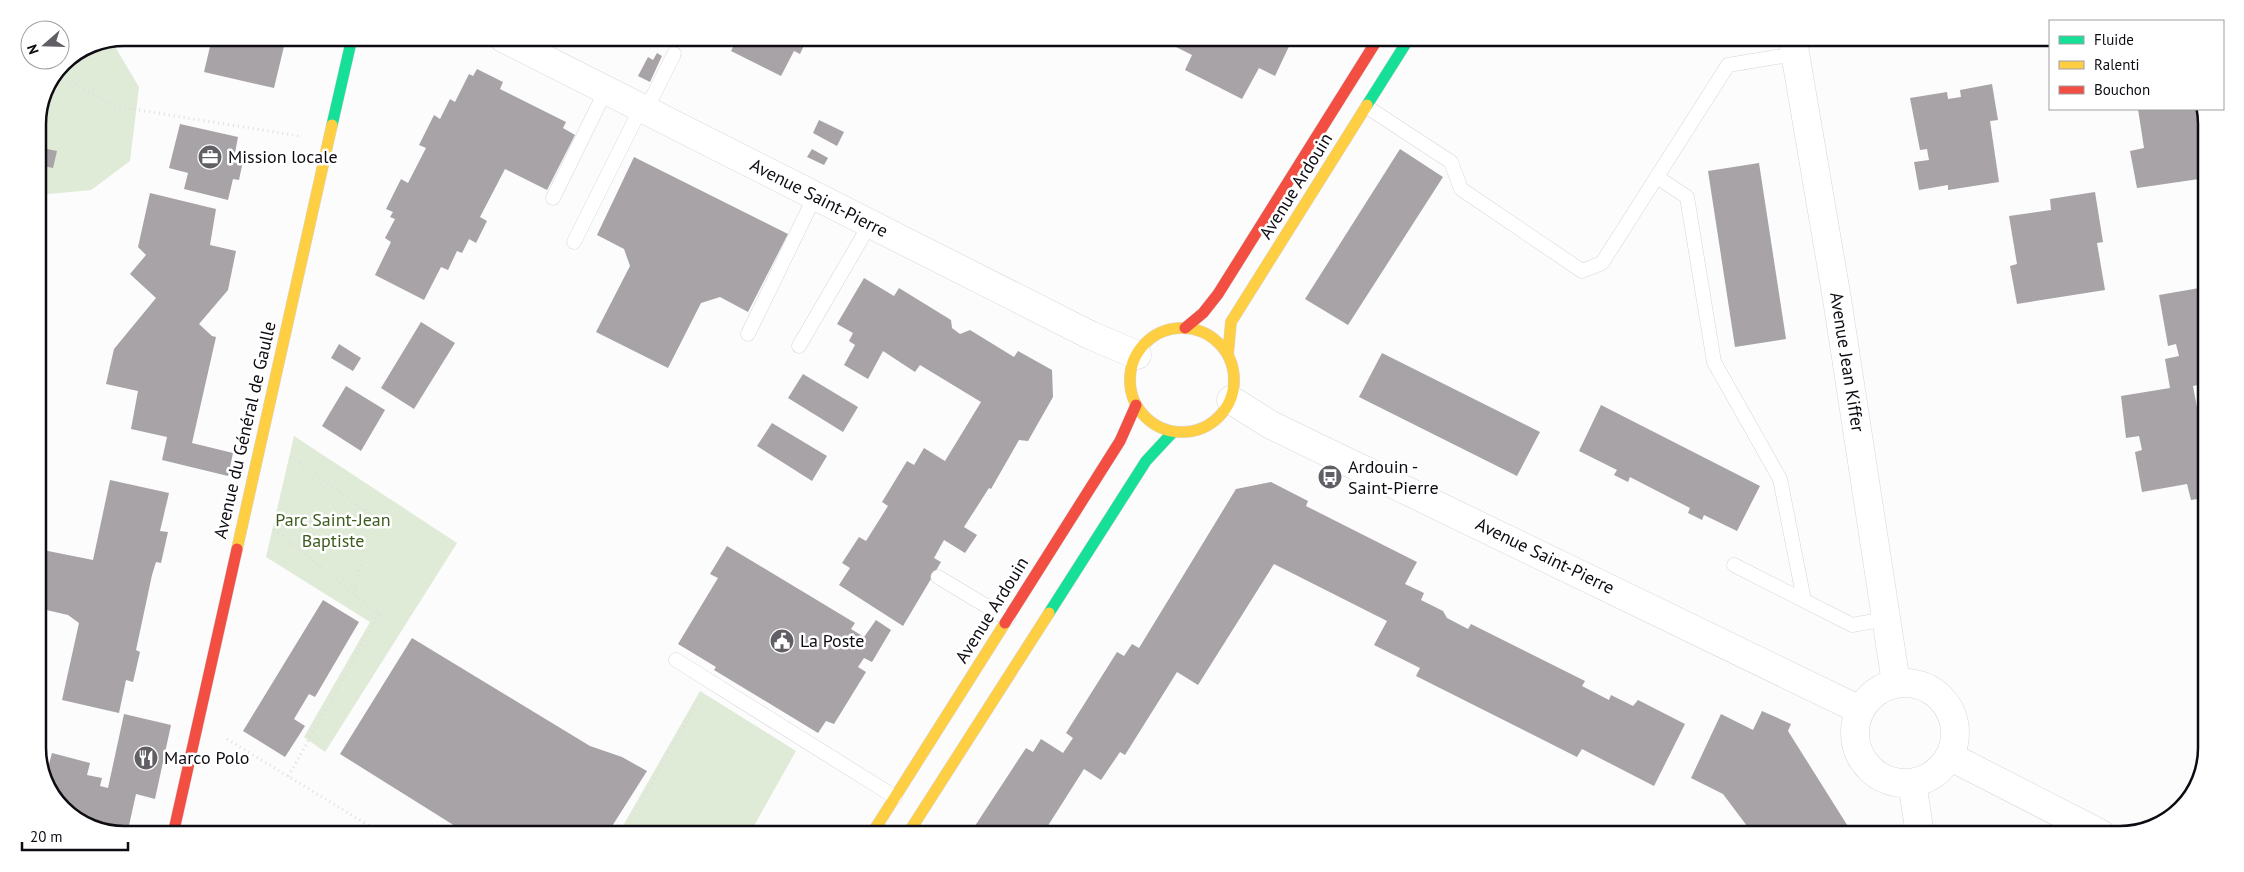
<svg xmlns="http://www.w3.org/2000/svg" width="2244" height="872" font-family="'PT Sans',sans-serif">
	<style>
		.green { fill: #dfead7 }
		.building { fill: #a7a3a6 }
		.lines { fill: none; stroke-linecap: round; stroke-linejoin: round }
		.lane-casing { stroke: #d7d5db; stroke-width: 15 }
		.street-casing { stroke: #d7d5db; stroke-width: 29 }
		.fast-casing { stroke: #d7d5db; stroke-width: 12 }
		.slow-casing { stroke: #d7d5db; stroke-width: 12 }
		.jam-casing { stroke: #d7d5db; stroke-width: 12 }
		.path { stroke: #dfdfdf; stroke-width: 3; stroke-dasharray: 1 4; stroke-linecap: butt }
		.lane { stroke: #fff; stroke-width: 14 }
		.street { stroke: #fff; stroke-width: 28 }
		.fast { stroke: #16e098; stroke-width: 11 }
		.slow { stroke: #ffcf43; stroke-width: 11 }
		.jam { stroke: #f24e42; stroke-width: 11 }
		.labels { text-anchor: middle; stroke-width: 5; stroke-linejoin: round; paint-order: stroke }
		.poi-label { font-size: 18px; fill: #0e0b13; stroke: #fff; text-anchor: start }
		.street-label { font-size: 18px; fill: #0e0b13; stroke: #fff }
		.park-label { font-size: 18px; fill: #3c5b1d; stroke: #fff }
		.rim { fill: none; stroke: #0e0b13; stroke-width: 2.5 }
	</style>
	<rect width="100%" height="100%" fill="#fcfcfc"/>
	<g class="green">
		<path d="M 111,40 L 139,87 L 130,161 L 91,190 L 38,195 L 38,119 L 63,63 L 91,44 Z"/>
		<path d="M 294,436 L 457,543 L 325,752 L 304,737 L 370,622 L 266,557 Z"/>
		<path d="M 700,691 L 796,751 L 751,831 L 620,831 Z"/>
	</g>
	<g class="building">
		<path d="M 212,38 L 286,38 L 274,88 L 204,72 Z"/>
		<path d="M 737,39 L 807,39 L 800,54 L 794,51 L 781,76 L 731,51 Z"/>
		<path d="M 1148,40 L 1292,40 L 1275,76 L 1259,68 L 1242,99 L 1185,70 L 1192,55 L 1164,41 L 1161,47 Z"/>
		<path d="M 657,53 L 662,56 L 650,82 L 638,76 L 648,57 L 653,60 Z"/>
		<path d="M 477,69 L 503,82 L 500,89 L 566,122 L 563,128 L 575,135 L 547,190 L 505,169 L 480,217 L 487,221 L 476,243 L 469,239 L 462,253 L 457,251 L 448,270 L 441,267 L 424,300 L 375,275 L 391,242 L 385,238 L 395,219 L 390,217 L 393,212 L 386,209 L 401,179 L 408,183 L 426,148 L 419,145 L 434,115 L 440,119 L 450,99 L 455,102 L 469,74 L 473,76 Z"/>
		<path d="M 1992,84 L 1998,120 L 1990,121 L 1999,182 L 1948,190 L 1948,185 L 1919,190 L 1914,162 L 1929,160 L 1927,149 L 1920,150 L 1910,98 L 1947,92 L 1948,99 L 1961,97 L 1960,90 Z"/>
		<path d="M 2138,109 L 2203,109 L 2206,118 L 2206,178 L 2137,188 L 2130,151 L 2144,148 Z"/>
		<path d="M 819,120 L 844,132 L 837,146 L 813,133 Z"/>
		<path d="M 180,124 L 238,137 L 235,153 L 244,156 L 239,180 L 233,179 L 228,200 L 184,189 L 188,173 L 169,168 Z"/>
		<path d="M 38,147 L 57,151 L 53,168 L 38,165 Z"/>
		<path d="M 812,149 L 828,158 L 824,165 L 807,157 Z"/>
		<path d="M 1400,149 L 1443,177 L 1348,325 L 1305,299 Z"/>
		<path d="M 634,157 L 788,234 L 748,312 L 720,297 L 701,303 L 668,368 L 596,332 L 630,266 L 624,249 L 597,235 Z"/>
		<path d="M 1759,163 L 1786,339 L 1735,347 L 1708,171 Z"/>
		<path d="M 2095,192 L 2103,242 L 2097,243 L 2105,290 L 2017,304 L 2010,266 L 2017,264 L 2009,216 L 2051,210 L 2050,199 Z"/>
		<path d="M 150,193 L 216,209 L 210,245 L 236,251 L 228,290 L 199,324 L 212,336 L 216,337 L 192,443 L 233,453 L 228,476 L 162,460 L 167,437 L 131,429 L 138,391 L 106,384 L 114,349 L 156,298 L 130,274 L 146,255 L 138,247 Z"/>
		<path d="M 864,278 L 894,296 L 899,288 L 951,320 L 952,328 L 960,334 L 970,330 L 1014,357 L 1018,351 L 1052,370 L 1053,397 L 1028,441 L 1019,440 L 991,489 L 989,488 L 964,527 L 977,535 L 965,553 L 944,540 L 934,558 L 941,562 L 903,626 L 839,585 L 850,568 L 842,563 L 859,537 L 866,541 L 888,506 L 882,502 L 907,461 L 914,465 L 924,448 L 945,461 L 981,402 L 920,365 L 915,372 L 883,351 L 868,379 L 844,365 L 855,345 L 849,341 L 853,333 L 837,324 Z"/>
		<path d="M 2205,287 L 2204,384 L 2193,386 L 2200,424 L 2204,423 L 2204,498 L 2191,500 L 2187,484 L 2142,492 L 2135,452 L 2142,450 L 2139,436 L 2126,438 L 2121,396 L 2170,388 L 2165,359 L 2179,356 L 2176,344 L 2168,346 L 2159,295 Z"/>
		<path d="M 421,322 L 455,343 L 414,409 L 381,388 Z"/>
		<path d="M 339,344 L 361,358 L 353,371 L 331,358 Z"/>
		<path d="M 1382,353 L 1540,432 L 1517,476 L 1359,397 Z"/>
		<path d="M 803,374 L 858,407 L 843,432 L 788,398 Z"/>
		<path d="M 346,386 L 385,410 L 361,451 L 322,426 Z"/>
		<path d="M 1601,405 L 1760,486 L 1737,531 L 1704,515 L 1702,520 L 1688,513 L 1690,508 L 1630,477 L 1628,482 L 1614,475 L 1617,470 L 1579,451 Z"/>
		<path d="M 772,423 L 827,456 L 812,481 L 757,446 Z"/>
		<path d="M 110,480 L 169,493 L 160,531 L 168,532 L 161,563 L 156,562 L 152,575 L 136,650 L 140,652 L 133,682 L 126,680 L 119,713 L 62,700 L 79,623 L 68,615 L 38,608 L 38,549 L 93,560 Z"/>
		<path d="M 1271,482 L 1308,501 L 1306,506 L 1417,562 L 1405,584 L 1424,593 L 1421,600 L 1443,611 L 1447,618 L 1468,629 L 1471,624 L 1585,681 L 1582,686 L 1609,700 L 1611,695 L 1633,706 L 1638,700 L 1685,724 L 1654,786 L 1582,749 L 1577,757 L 1416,676 L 1420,668 L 1374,645 L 1387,621 L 1274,564 L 1198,685 L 1177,672 L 1125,755 L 1120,752 L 1101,780 L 1084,769 L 1044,832 L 971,832 L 1026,748 L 1033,752 L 1041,739 L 1063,753 L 1073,738 L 1066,733 L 1117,652 L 1124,656 L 1132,644 L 1139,648 L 1236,489 Z"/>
		<path d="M 727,546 L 855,623 L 851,629 L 864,637 L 876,620 L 891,630 L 872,662 L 864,658 L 858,667 L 866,672 L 834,724 L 826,721 L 818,733 L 714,670 L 716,667 L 678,644 L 718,578 L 710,574 Z"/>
		<path d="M 323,600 L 359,622 L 315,697 L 309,694 L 294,719 L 305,726 L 285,757 L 243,731 Z"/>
		<path d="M 412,638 L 590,746 L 622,757 L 647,771 L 609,831 L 463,831 L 340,754 Z"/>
		<path d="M 1762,711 L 1791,724 L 1788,731 L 1849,828 L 1858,826 L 1859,834 L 1753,834 L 1723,794 L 1691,778 L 1721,714 L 1753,730 Z"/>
		<path d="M 124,714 L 171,725 L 155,799 L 136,794 L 128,830 L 96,830 L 56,801 L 41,762 L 49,764 L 52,753 L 90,763 L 87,775 L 102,778 L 100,786 L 108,788 Z"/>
	</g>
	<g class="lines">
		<defs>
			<g id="lane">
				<path d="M 1367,107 L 1451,162 L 1461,189 L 1582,271 L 1602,263 L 1728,65 L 1795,54"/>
				<path d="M 646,110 L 674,54"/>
				<path d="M 1657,177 L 1687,197 L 1714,362 L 1780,479 L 1804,600"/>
				<path d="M 553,198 L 606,90"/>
				<path d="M 574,242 L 641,108"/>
				<path d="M 748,334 L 815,196"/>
				<path d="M 799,346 L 870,224"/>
				<path d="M 1734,565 L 1852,625 L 1886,619"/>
				<path d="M 938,577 L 1008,619"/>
				<path d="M 676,660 L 895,797"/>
			</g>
			<g id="street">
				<path d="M 503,38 L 1090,335 L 1137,355"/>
				<path d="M 1793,41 L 1837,299 L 1896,683"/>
				<path d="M 1231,400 L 1271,425 L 1860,710"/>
				<circle cx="1905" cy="733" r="50"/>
				<path d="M 1951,757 L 2101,834"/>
				<path d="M 1912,783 L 1920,834"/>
			</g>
			<g id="fast">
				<path d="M 1367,105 L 1408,40"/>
				<path d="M 332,125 L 352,38"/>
				<path d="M 1049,613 L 1146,461 L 1173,432"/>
			</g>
			<g id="slow">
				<circle cx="1182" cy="380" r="52"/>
				<path d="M 1228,354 L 1231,322 L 1367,105"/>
				<path d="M 237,549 L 332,125"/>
				<path d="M 873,832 L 1005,623"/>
				<path d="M 909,832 L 1049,613"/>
			</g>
			<g id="jam">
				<path d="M 1185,328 L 1203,313 L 1218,294 L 1377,40"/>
				<path d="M 1005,623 L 1120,441 L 1136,405"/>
				<path d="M 174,830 L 237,549"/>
			</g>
		</defs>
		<use href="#lane" class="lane-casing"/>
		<use href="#street" class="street-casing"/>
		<use href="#fast" class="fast-casing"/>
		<use href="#slow" class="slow-casing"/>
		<use href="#jam" class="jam-casing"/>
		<g class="path">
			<path d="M 58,74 L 114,106 L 299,136"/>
			<path d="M 291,457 L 371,515 L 354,594"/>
			<path d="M 274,529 L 379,614 L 288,777"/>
			<path d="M 227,739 L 376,830"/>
			<path d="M 624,831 L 697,704"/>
		</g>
		<use href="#lane" class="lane"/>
		<use href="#street" class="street"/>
		<use href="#fast" class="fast"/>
		<use href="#slow" class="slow"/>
		<use href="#jam" class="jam"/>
	</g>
	<defs>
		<symbol id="office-disc" viewBox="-11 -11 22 22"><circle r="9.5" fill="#615f65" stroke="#fff"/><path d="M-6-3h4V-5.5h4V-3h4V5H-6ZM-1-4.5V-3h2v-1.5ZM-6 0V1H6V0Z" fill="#fff"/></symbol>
		<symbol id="bus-disc" viewBox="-11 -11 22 22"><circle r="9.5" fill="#615f65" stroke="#fff"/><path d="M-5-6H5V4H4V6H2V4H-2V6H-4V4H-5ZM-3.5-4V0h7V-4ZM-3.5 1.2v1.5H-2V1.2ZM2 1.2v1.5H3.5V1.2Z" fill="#fff"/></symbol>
		<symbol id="civic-disc" viewBox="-11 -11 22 22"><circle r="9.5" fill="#615f65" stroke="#fff"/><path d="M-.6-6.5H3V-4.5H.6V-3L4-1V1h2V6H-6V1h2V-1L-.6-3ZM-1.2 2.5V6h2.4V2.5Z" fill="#fff"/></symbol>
		<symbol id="restaurant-disc" viewBox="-11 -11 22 22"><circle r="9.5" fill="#615f65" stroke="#fff"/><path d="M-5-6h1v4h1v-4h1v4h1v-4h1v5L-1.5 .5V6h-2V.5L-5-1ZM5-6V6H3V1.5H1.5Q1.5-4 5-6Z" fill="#fff"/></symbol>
	</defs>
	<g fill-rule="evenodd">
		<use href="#office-disc" x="196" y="143" width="28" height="28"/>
		<use href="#bus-disc" x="1316" y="463" width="28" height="28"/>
		<use href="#civic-disc" x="768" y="627" width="28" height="28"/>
		<use href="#restaurant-disc" x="132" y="744" width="28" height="28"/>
	</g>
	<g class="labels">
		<g class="poi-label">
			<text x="228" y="163">Mission locale</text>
			<text x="1348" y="473">Ardouin -<tspan x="1348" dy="21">Saint-Pierre</tspan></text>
			<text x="800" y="647">La Poste</text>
			<text x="164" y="764">Marco Polo</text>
		</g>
		<g class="street-label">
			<text transform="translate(1296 186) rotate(-58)" y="6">Avenue Ardouin</text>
			<text transform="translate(819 198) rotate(27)" y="6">Avenue Saint-Pierre</text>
			<text transform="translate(1847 362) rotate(81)" y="6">Avenue Jean Kiffer</text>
			<text transform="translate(245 430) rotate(-77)" y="6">Avenue du Général de Gaulle</text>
			<text transform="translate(1545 556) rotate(26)" y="6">Avenue Saint-Pierre</text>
			<text transform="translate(992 610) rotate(-58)" y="6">Avenue Ardouin</text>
		</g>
		<g class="park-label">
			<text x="333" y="526">Parc Saint-Jean<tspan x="333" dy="21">Baptiste</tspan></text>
		</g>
	</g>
	<path d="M0 0H2244V872H0ZM124 46H2120A78 78 0 0 1 2198 124V748A78 78 0 0 1 2120 826H124A78 78 0 0 1 46 748V124A78 78 0 0 1 124 46Z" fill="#fff" fill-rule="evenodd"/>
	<path class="rim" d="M124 46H2120A78 78 0 0 1 2198 124V748A78 78 0 0 1 2120 826H124A78 78 0 0 1 46 748V124A78 78 0 0 1 124 46Z"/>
	<rect x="2049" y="20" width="175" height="90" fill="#ffffff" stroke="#9f9da1"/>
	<rect x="2059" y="36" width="25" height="8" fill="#16e098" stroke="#9f9da1"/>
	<text x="2094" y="45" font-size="15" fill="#0e0b13">Fluide</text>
	<rect x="2059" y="61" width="25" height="8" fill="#ffcf43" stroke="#9f9da1"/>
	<text x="2094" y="70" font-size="15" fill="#0e0b13">Ralenti</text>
	<rect x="2059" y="86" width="25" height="8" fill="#f24e42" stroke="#9f9da1"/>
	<text x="2094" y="95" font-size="15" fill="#0e0b13">Bouchon</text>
	<g transform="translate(45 45) rotate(250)"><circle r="24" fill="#ffffff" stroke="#9f9da1"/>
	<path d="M0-4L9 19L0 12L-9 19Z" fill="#615f65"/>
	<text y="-8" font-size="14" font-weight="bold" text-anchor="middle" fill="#0e0b13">N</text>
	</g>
	<path d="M22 842v8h106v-8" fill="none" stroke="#0e0b13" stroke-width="2.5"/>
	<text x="30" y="842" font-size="15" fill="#0e0b13" stroke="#ffffff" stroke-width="4" paint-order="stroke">20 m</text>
</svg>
